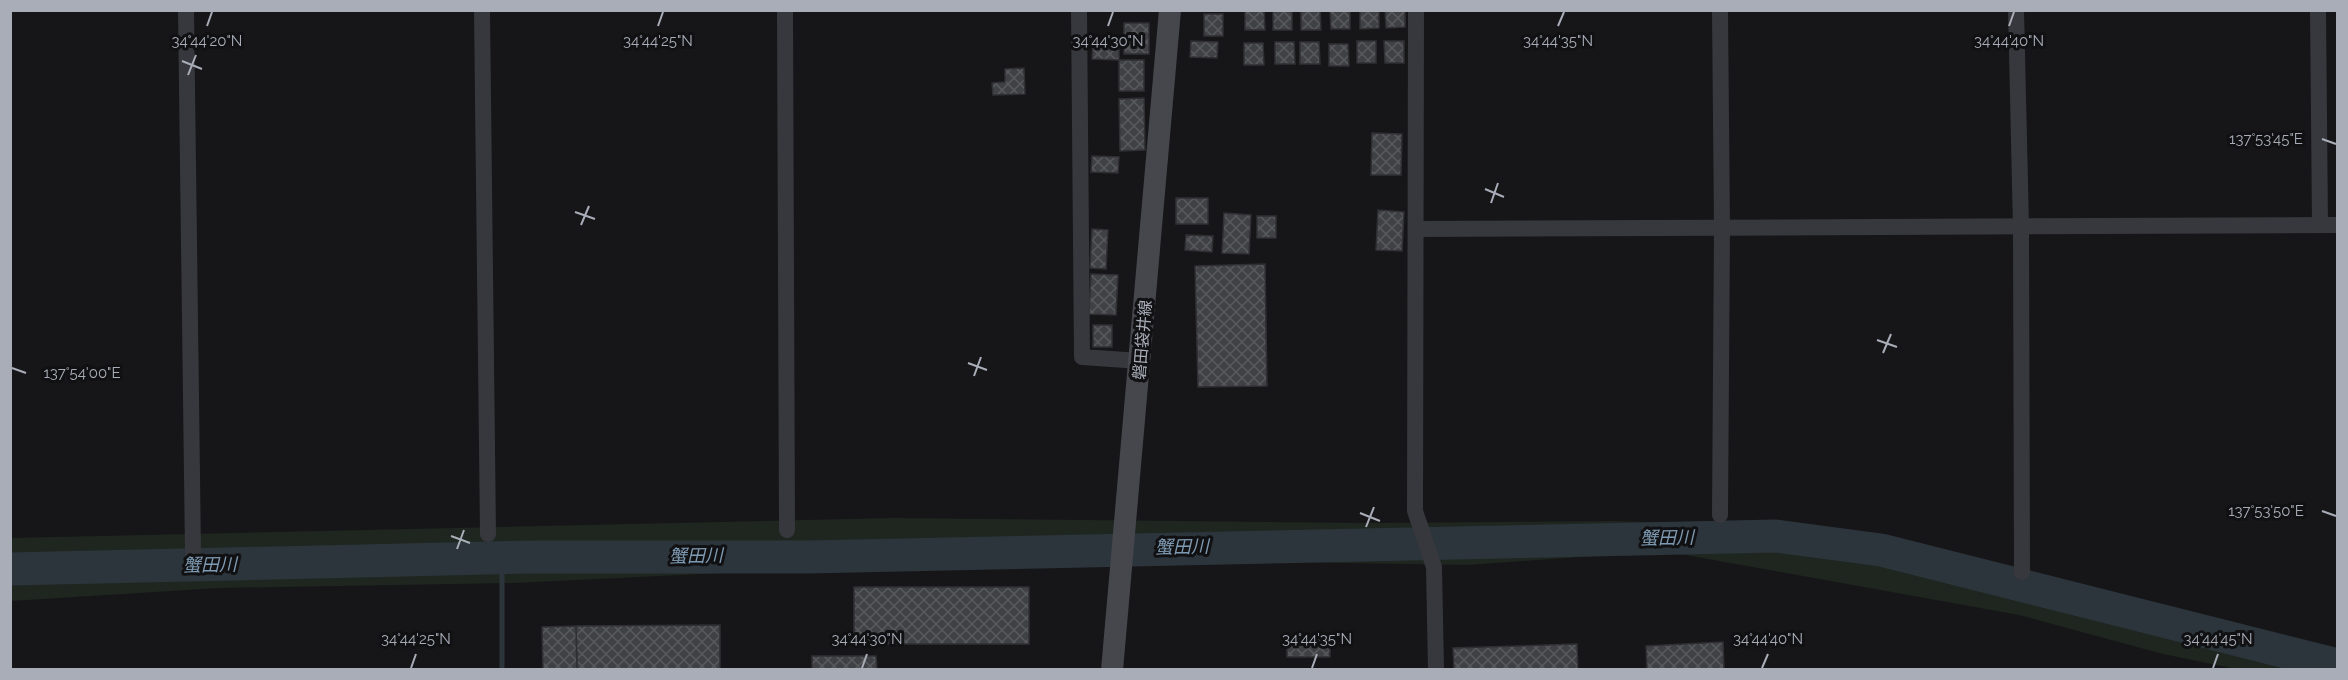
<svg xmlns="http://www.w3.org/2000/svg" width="2348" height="680" font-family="Raleway,'Noto Sans JP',sans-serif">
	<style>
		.grass { fill: #1e261f }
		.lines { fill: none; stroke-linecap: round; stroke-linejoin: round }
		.stream { stroke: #2c353c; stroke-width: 5 }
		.river { stroke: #2c353c; stroke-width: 33 }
		.building { fill: url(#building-cross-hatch); stroke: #303034; stroke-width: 1.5 }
		.minor { stroke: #37383d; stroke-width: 16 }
		.secondary { stroke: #45474d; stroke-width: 22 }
		.ticks { fill: none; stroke: #a8adb8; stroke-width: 2 }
		.labels { text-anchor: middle; stroke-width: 6; stroke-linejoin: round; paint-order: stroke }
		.street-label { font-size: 16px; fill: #a8adb8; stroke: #111113 }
		.water-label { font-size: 18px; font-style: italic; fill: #7f9bb3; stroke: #111113 }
		.ticks-label { font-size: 15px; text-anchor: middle; fill: #a8adb8; stroke: #111113; stroke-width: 6; stroke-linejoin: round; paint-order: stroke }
	</style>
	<defs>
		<pattern id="building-cross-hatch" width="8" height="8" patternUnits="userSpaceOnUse" patternTransform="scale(1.5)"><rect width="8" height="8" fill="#404145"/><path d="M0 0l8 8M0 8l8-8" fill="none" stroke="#595a5e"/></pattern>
	</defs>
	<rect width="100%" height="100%" fill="#161618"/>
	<path class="grass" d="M 891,518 L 1366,523 L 1614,521 L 1810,527 L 2147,602 L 2279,639 L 2337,651 L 2338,669 L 2236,669 L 2163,654 L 2019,615 L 1664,551 L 1467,565 L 1034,558 L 514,583 L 218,588 L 11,601 L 11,538 Z"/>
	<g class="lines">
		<path class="stream" d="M 502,670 L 502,558"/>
		<path class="river" d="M 10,569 L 535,557 L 808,557 L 1776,536 L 1881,550 L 2338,665"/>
	</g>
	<g class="building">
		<path d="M 1245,10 L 1264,10 L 1265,30 L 1245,30 Z"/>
		<rect x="1273" y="10" width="19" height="20"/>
		<path d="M 1301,10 L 1320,10 L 1321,30 L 1301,30 Z"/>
		<path d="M 1330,10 L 1350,10 L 1350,29 L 1331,29 Z"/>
		<path d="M 1360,10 L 1379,10 L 1379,28 L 1360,29 Z"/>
		<path d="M 1385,10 L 1405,10 L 1405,27 L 1386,28 Z"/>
		<rect x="1204" y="14" width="19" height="22"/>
		<rect x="1124" y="23" width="25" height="31"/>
		<path d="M 1191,41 L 1218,42 L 1217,58 L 1190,57 Z"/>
		<rect x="1357" y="41" width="19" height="22"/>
		<path d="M 1384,41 L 1404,41 L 1404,63 L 1385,63 Z"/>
		<path d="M 1275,42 L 1294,42 L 1295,64 L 1275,64 Z"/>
		<path d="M 1300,42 L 1319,42 L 1320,64 L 1300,64 Z"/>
		<path d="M 1093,43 L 1119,44 L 1119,60 L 1092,59 Z"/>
		<path d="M 1244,43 L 1263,43 L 1264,65 L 1244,65 Z"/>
		<path d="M 1329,44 L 1348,44 L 1349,66 L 1329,66 Z"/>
		<rect x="1119" y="60" width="25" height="31"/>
		<path d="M 1024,68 L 1025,94 L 993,95 L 992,83 L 1005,82 L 1005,69 Z"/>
		<path d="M 1144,98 L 1145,150 L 1120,151 L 1119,99 Z"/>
		<path d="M 1372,133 L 1402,134 L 1401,175 L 1371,175 Z"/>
		<path d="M 1092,156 L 1119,157 L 1118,173 L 1091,172 Z"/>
		<rect x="1176" y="198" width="32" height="26"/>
		<path d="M 1378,210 L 1404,212 L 1402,251 L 1376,250 Z"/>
		<path d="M 1224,213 L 1251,215 L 1249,254 L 1222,253 Z"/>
		<rect x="1257" y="216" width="19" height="22"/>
		<path d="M 1092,229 L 1108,230 L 1106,269 L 1090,268 Z"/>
		<path d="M 1186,235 L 1213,236 L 1212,252 L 1185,250 Z"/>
		<path d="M 1265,264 L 1267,386 L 1198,387 L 1195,266 Z"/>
		<path d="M 1091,274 L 1118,275 L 1116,315 L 1089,314 Z"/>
		<rect x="1093" y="325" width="19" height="22"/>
		<rect x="854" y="587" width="175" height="57"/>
		<path d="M 720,625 L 720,670 L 577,670 L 576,626 Z"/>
		<path d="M 576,626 L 577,670 L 543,670 L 542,627 Z"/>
		<path d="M 1330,637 L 1330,657 L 1287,657 L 1287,638 Z"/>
		<path d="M 1723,642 L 1724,670 L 1647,670 L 1646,646 Z"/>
		<path d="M 1577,644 L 1578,670 L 1454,670 L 1453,648 Z"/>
		<path d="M 812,656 L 876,656 L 877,670 L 812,670 Z"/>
	</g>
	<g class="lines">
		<g class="minor">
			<path d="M 186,10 L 193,553"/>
			<path d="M 482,10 L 488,534"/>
			<path d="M 785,10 L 787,530"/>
			<path d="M 1079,10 L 1082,357 L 1140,361"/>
			<path d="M 1416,10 L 1415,511 L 1434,567 L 1436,670"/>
			<path d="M 1720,10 L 1722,229 L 1720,515"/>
			<path d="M 2016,10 L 2021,227 L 2022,572"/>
			<path d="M 2318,10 L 2320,225"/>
			<path d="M 1416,229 L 2338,225"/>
		</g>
		<path class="secondary" d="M 1112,670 L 1170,10"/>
	</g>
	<path class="ticks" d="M 207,26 L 212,12M 658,26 L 663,12M 1108,26 L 1113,12M 1558,26 L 1564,12M 2009,26 L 2014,12M 182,61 L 202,69M 188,75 L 196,55M 2322,139 L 2336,144M 1485,189 L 1504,197M 1491,203 L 1498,183M 575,212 L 595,219M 581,225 L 589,206M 1877,340 L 1897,347M 1883,353 L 1891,334M 968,363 L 987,370M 12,368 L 26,373M 974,376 L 981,357M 2322,511 L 2336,516M 1360,513 L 1380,521M 1366,527 L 1374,507M 451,536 L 470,543M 457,549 L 464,530M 411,668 L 416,654M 862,668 L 867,654M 1312,668 L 1317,654M 1762,668 L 1768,654M 2213,668 L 2218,654"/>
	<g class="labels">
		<g class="street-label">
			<text transform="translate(1142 340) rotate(-85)" y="6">磐田袋井線</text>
		</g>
		<g class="water-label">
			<text transform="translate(1667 538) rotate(-1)" y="6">蟹田川</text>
			<text transform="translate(1182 547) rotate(-1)" y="6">蟹田川</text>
			<text transform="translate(696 556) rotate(-1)" y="6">蟹田川</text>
			<text transform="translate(210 565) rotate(-1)" y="6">蟹田川</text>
		</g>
	</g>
	<g class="ticks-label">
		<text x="658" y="46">34°44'25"N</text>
		<text x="207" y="46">34°44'20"N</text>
		<text x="1108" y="46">34°44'30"N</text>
		<text x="1558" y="46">34°44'35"N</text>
		<text x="2009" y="46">34°44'40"N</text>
		<text x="2266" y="144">137°53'45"E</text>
		<text x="82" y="378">137°54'00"E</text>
		<text x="2266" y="516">137°53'50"E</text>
		<text x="416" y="644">34°44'25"N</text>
		<text x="867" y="644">34°44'30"N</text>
		<text x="1317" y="644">34°44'35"N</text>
		<text x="1768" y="644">34°44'40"N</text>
		<text x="2218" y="644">34°44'45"N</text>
	</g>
	<rect width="2348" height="680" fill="none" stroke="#a8adb8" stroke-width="24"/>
</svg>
